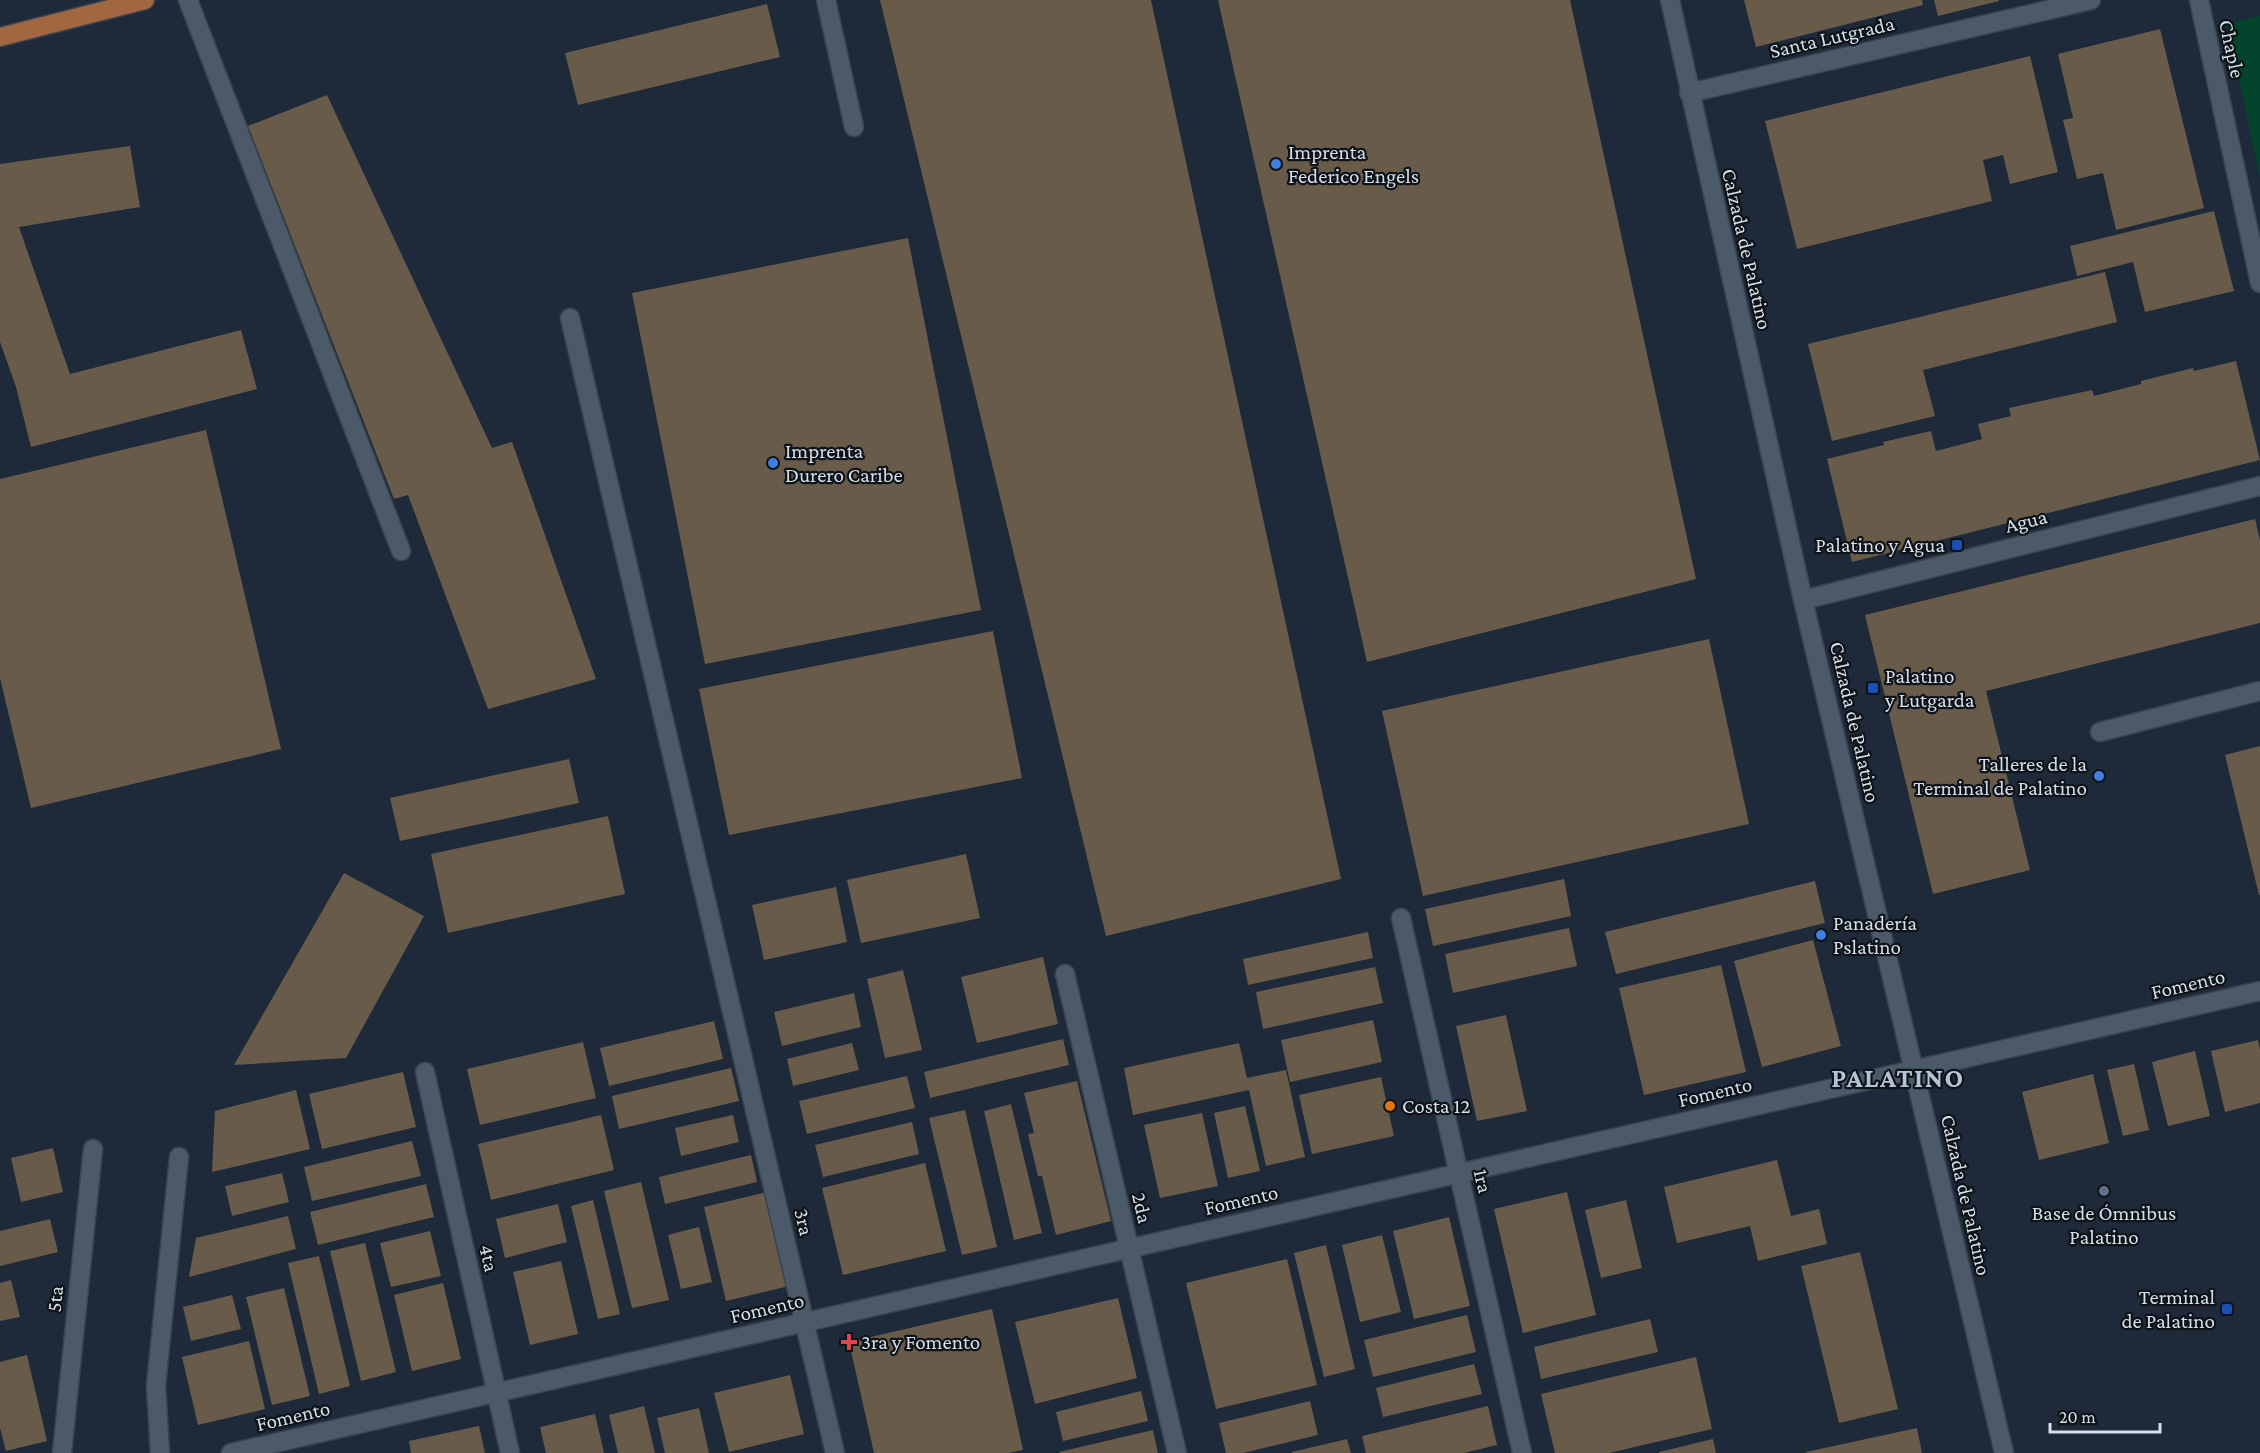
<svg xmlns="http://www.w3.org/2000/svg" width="2260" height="1453" font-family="'Crimson Pro',serif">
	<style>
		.green { fill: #03442c }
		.building { fill: #695b4a }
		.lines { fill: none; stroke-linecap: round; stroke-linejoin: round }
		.minor-casing { stroke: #394450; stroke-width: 21 }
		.major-casing { stroke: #394450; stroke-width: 21 }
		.minor { stroke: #4b5969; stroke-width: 18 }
		.major { stroke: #a16740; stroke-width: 18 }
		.shop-dot { fill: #3f7fe0; stroke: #0d1319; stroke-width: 2 }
		.transit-dot { fill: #1a4fb4; stroke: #0d1319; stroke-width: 2 }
		.food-dot { fill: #e8710a; stroke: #0d1319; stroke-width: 2 }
		.service-dot { fill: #5c6f8a; stroke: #0d1319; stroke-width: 2 }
		.health-dot { fill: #e0444e; stroke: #0d1319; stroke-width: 2 }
		.labels { text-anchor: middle; stroke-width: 4.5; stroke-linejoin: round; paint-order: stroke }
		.street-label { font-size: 21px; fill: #d7dfe9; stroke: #0d1319 }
		.poi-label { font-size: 21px; fill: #d7dfe9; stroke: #0d1319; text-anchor: start }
		.district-label { font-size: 27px; font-weight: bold; letter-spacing: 1.5px; fill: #b4c3d6; stroke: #0d1319 }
	</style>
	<rect width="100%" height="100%" fill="#1e2a39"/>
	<path class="green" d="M 2260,16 L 2260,178 L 2227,23 Z"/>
	<g class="building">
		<path d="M 880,0 L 1151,0 L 1341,879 L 1106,936 Z"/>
		<path d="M 1218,0 L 1570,0 L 1696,579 L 1367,662 Z"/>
		<path d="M 1744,0 L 1922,0 L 1923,5 L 1756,47 Z"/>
		<path d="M 1934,0 L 1999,0 L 1999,1 L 1938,16 Z"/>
		<path d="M 767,4 L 780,57 L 578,105 L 565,53 Z"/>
		<path d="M 2160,29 L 2204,208 L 2116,230 L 2103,173 L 2077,179 L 2063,120 L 2073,118 L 2058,54 Z"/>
		<path d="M 2030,56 L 2058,172 L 2010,184 L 2003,155 L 1983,160 L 1992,201 L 1797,249 L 1765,121 Z"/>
		<path d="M 327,95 L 492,448 L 512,442 L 596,679 L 488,709 L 408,495 L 394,499 L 248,126 Z"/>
		<path d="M 130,146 L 140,207 L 19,227 L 70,374 L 241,330 L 257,389 L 31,447 L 16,387 L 0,342 L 0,164 Z"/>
		<path d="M 2214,211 L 2234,291 L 2145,312 L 2133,262 L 2077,276 L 2070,246 Z"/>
		<path d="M 908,238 L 981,610 L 705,664 L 632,293 Z"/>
		<path d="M 2105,272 L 2117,322 L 1923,370 L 1935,416 L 1832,441 L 1808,344 Z"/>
		<path d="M 2236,361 L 2260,460 L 1852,562 L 1827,459 L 1884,445 L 1883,442 L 1931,431 L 1936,451 L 1982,439 L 1978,424 L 2011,416 L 2009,408 L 2092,390 L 2094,396 L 2141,384 L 2141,381 L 2193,368 L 2194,371 Z"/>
		<path d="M 206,430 L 281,749 L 31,808 L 0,678 L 0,479 Z"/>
		<path d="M 2255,519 L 2260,540 L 2260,623 L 1986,691 L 2030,870 L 1933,894 L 1865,615 Z"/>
		<path d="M 993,631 L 1022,778 L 729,835 L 699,689 Z"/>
		<path d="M 1709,639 L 1749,824 L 1423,896 L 1382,711 Z"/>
		<path d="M 2260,746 L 2260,895 L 2259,895 L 2225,755 Z"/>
		<path d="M 569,759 L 579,803 L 400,841 L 390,798 Z"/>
		<path d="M 608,816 L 625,894 L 448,933 L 431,854 Z"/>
		<path d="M 966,854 L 980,918 L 861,943 L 847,880 Z"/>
		<path d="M 344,873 L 424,916 L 346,1058 L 234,1065 Z"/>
		<path d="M 1564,879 L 1571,916 L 1433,946 L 1425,909 Z"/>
		<path d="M 1815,881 L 1825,923 L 1616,974 L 1605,932 Z"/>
		<path d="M 836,887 L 847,942 L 764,960 L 752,905 Z"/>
		<path d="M 1569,928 L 1577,966 L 1453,993 L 1445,954 Z"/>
		<path d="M 1368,932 L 1373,958 L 1248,985 L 1243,959 Z"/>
		<path d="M 1813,940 L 1841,1046 L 1762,1067 L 1734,961 Z"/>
		<path d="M 1043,957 L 1058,1024 L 977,1043 L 961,977 Z"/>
		<path d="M 1721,965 L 1746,1072 L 1644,1095 L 1619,988 Z"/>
		<path d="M 1375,967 L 1383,1003 L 1263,1029 L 1256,992 Z"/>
		<path d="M 903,970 L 922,1050 L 885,1058 L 867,979 Z"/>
		<path d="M 854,993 L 861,1027 L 782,1046 L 774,1012 Z"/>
		<path d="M 1506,1015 L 1527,1111 L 1477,1121 L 1456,1026 Z"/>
		<path d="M 1373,1020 L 1382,1062 L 1290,1082 L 1281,1040 Z"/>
		<path d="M 714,1021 L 723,1059 L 609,1086 L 600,1048 Z"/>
		<path d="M 1063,1039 L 1069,1065 L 930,1098 L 924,1072 Z"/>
		<path d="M 2258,1040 L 2260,1050 L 2260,1103 L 2225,1112 L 2211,1051 Z"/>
		<path d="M 583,1042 L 596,1098 L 480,1125 L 467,1069 Z"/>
		<path d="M 852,1043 L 859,1070 L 793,1086 L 787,1059 Z"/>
		<path d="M 1239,1043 L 1247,1078 L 1286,1070 L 1305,1157 L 1266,1166 L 1249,1090 L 1133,1115 L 1124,1068 Z"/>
		<path d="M 2195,1051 L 2210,1116 L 2168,1126 L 2152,1062 Z"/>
		<path d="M 2134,1064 L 2149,1130 L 2123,1136 L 2107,1070 Z"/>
		<path d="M 731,1068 L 739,1101 L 619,1129 L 612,1096 Z"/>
		<path d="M 403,1072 L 416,1127 L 322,1149 L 309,1094 Z"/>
		<path d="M 2093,1074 L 2109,1143 L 2039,1160 L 2022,1092 Z"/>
		<path d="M 907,1076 L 915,1108 L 807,1134 L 799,1101 Z"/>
		<path d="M 1381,1077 L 1394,1136 L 1312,1154 L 1299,1095 Z"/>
		<path d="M 1077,1081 L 1111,1221 L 1056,1235 L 1042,1176 L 1038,1176 L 1028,1134 L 1034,1133 L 1024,1093 Z"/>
		<path d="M 296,1090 L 310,1149 L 212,1172 L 215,1111 Z"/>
		<path d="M 1011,1104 L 1042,1233 L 1014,1240 L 984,1111 Z"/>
		<path d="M 1245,1106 L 1260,1171 L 1228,1178 L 1214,1113 Z"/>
		<path d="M 965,1110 L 997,1247 L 962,1255 L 929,1118 Z"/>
		<path d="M 1202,1113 L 1218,1186 L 1160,1198 L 1144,1125 Z"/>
		<path d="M 601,1115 L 614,1170 L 491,1200 L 478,1144 Z"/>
		<path d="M 733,1115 L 739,1142 L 681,1156 L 675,1128 Z"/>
		<path d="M 912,1122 L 919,1154 L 823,1177 L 815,1145 Z"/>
		<path d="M 412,1141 L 421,1176 L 312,1201 L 304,1167 Z"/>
		<path d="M 53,1148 L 63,1192 L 21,1202 L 11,1158 Z"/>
		<path d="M 751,1155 L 757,1182 L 665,1204 L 659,1177 Z"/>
		<path d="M 1777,1160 L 1791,1216 L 1819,1209 L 1827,1244 L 1758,1261 L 1750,1226 L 1677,1243 L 1664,1187 Z"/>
		<path d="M 925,1163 L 946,1251 L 843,1275 L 822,1188 Z"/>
		<path d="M 282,1173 L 289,1202 L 232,1216 L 225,1186 Z"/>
		<path d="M 641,1182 L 669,1300 L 632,1308 L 604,1191 Z"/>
		<path d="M 426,1184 L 434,1217 L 318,1245 L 310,1212 Z"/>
		<path d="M 767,1192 L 789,1286 L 726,1301 L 704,1207 Z"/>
		<path d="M 1567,1192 L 1596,1315 L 1523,1333 L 1494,1209 Z"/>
		<path d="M 593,1200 L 620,1314 L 598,1319 L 571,1206 Z"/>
		<path d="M 1626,1200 L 1642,1268 L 1601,1278 L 1585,1210 Z"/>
		<path d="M 558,1204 L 567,1242 L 505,1258 L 496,1219 Z"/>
		<path d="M 288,1216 L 296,1249 L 189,1277 L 196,1238 Z"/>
		<path d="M 1449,1217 L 1470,1306 L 1414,1319 L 1393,1231 Z"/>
		<path d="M 50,1219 L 58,1252 L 0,1266 L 0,1231 Z"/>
		<path d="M 699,1227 L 712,1282 L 681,1289 L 668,1235 Z"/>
		<path d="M 430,1231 L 441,1276 L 391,1287 L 380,1243 Z"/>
		<path d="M 1382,1235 L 1401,1312 L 1360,1322 L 1342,1245 Z"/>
		<path d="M 365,1243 L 396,1372 L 361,1381 L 330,1251 Z"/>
		<path d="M 1326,1245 L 1355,1369 L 1324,1377 L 1294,1253 Z"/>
		<path d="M 1860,1252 L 1898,1409 L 1839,1423 L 1801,1266 Z"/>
		<path d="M 319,1256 L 350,1386 L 319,1394 L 288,1263 Z"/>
		<path d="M 1287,1259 L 1317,1385 L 1216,1409 L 1186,1283 Z"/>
		<path d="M 561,1261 L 578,1334 L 530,1345 L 513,1272 Z"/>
		<path d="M 11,1280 L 20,1317 L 0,1321 L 0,1283 Z"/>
		<path d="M 443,1283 L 461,1359 L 412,1371 L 394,1295 Z"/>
		<path d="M 284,1288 L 310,1396 L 272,1405 L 246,1297 Z"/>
		<path d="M 232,1295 L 241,1329 L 191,1341 L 183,1307 Z"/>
		<path d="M 1118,1298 L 1137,1378 L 1035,1404 L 1015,1322 Z"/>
		<path d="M 992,1309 L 1023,1450 L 1008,1453 L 874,1453 L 849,1342 Z"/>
		<path d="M 1467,1315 L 1476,1352 L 1373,1377 L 1364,1340 Z"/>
		<path d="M 1650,1319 L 1658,1352 L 1541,1379 L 1534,1347 Z"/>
		<path d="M 249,1341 L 265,1409 L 198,1425 L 182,1357 Z"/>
		<path d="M 27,1355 L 47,1441 L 6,1451 L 0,1428 L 0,1362 Z"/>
		<path d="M 1696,1357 L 1712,1429 L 1609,1453 L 1555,1453 L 1541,1394 Z"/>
		<path d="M 1474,1364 L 1482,1394 L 1383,1417 L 1376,1388 Z"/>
		<path d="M 790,1375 L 804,1434 L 729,1452 L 714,1393 Z"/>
		<path d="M 1141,1391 L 1148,1421 L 1063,1441 L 1056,1412 Z"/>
		<path d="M 1310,1401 L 1318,1435 L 1243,1453 L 1226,1453 L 1219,1423 Z"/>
		<path d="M 644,1406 L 655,1453 L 618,1453 L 609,1415 Z"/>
		<path d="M 1488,1406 L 1497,1445 L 1464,1453 L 1366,1453 L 1362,1436 Z"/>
		<path d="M 699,1408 L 709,1453 L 665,1453 L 657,1418 Z"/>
		<path d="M 595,1414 L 604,1453 L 546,1453 L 540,1427 Z"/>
		<path d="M 479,1426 L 485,1453 L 411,1453 L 409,1441 Z"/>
		<path d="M 1917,1428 L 1922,1453 L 1806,1453 L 1806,1452 Z"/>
		<path d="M 1153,1430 L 1158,1453 L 1060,1453 L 1059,1452 Z"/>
		<path d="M 1347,1439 L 1351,1453 L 1292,1453 L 1292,1452 Z"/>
		<path d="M 1713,1439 L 1716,1453 L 1659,1453 L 1659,1452 Z"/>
	</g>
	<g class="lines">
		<defs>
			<g id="minor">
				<path d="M 188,0 L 401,551"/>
				<path d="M 826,0 L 854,127"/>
				<path d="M 1670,0 L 1803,600 L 2004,1453"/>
				<path d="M 2199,0 L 2260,283"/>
				<path d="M 1689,93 L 2091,0"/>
				<path d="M 570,318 L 835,1453"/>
				<path d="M 1803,600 L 2260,486"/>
				<path d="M 2100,732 L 2260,691"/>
				<path d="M 1401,918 L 1522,1453"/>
				<path d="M 1065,974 L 1177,1453"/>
				<path d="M 425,1072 L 510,1453"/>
				<path d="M 62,1453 L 93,1149"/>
				<path d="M 160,1453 L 156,1386 L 179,1157"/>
				<path d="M 231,1453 L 2260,991"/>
			</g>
			<path id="major" d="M 0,37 L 145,0"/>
		</defs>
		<use href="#minor" class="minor-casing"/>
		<use href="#major" class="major-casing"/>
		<use href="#minor" class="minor"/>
		<use href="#major" class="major"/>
	</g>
	<g class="shop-dot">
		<circle cx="1276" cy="164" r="6"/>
		<circle cx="773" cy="463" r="6"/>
		<circle cx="2099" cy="776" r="6"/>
		<circle cx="1821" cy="935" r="6"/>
	</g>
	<g class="transit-dot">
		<rect x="1951" y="539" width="12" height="12" rx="3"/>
		<rect x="1867" y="682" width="12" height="12" rx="3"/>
		<rect x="2221" y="1303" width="12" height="12" rx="3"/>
	</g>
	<circle class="food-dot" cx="1390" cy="1106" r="6"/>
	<circle class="service-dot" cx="2104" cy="1191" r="6"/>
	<path class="health-dot" d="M846 1333h6v6h6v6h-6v6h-6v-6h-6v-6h6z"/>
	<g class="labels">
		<g class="street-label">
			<text transform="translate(1832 37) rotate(-13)" y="7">Santa Lutgrada</text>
			<text transform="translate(2232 49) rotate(78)" y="7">Chaple</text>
			<text transform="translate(1747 249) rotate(77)" y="7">Calzada de Palatino</text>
			<text transform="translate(2026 521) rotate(-14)" y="7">Agua</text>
			<text transform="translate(1855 722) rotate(77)" y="7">Calzada de Palatino</text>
			<text transform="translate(2188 984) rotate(-13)" y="7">Fomento</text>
			<text transform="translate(1715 1092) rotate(-13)" y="7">Fomento</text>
			<text transform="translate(1483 1181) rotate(77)" y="7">1ra</text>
			<text transform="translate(1966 1195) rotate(77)" y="7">Calzada de Palatino</text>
			<text transform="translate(1241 1200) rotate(-13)" y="7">Fomento</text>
			<text transform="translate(1142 1208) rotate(77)" y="7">2da</text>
			<text transform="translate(804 1222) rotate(77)" y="7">3ra</text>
			<text transform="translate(489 1258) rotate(77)" y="7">4ta</text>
			<text transform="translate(55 1299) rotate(-84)" y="7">5ta</text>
			<text transform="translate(767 1308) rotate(-13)" y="7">Fomento</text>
			<text transform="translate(293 1416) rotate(-13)" y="7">Fomento</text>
		</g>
		<g class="poi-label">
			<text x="1288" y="159">Imprenta<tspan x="1288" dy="24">Federico Engels</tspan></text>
			<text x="785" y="458">Imprenta<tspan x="785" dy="24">Durero Caribe</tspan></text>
			<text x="1945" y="552" text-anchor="end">Palatino y Agua</text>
			<text x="1885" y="683">Palatino<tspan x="1885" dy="24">y Lutgarda</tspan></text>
			<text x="2087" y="771" text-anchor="end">Talleres de la<tspan x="2087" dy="24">Terminal de Palatino</tspan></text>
			<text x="1833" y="930">Panadería<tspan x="1833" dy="24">Pslatino</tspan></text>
			<text x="1402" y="1113">Costa 12</text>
			<text x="2104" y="1220" text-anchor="middle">Base de Ómnibus<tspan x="2104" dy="24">Palatino</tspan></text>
			<text x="2215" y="1304" text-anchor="end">Terminal<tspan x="2215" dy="24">de Palatino</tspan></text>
			<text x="861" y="1349">3ra y Fomento</text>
		</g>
		<g class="district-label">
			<text x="1898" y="1087">PALATINO</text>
		</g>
	</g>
	<path d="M2050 1423v9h110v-9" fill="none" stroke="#d7dfe9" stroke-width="3"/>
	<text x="2059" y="1423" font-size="18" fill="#d7dfe9" stroke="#0d1319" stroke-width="4.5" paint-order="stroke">20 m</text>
</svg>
